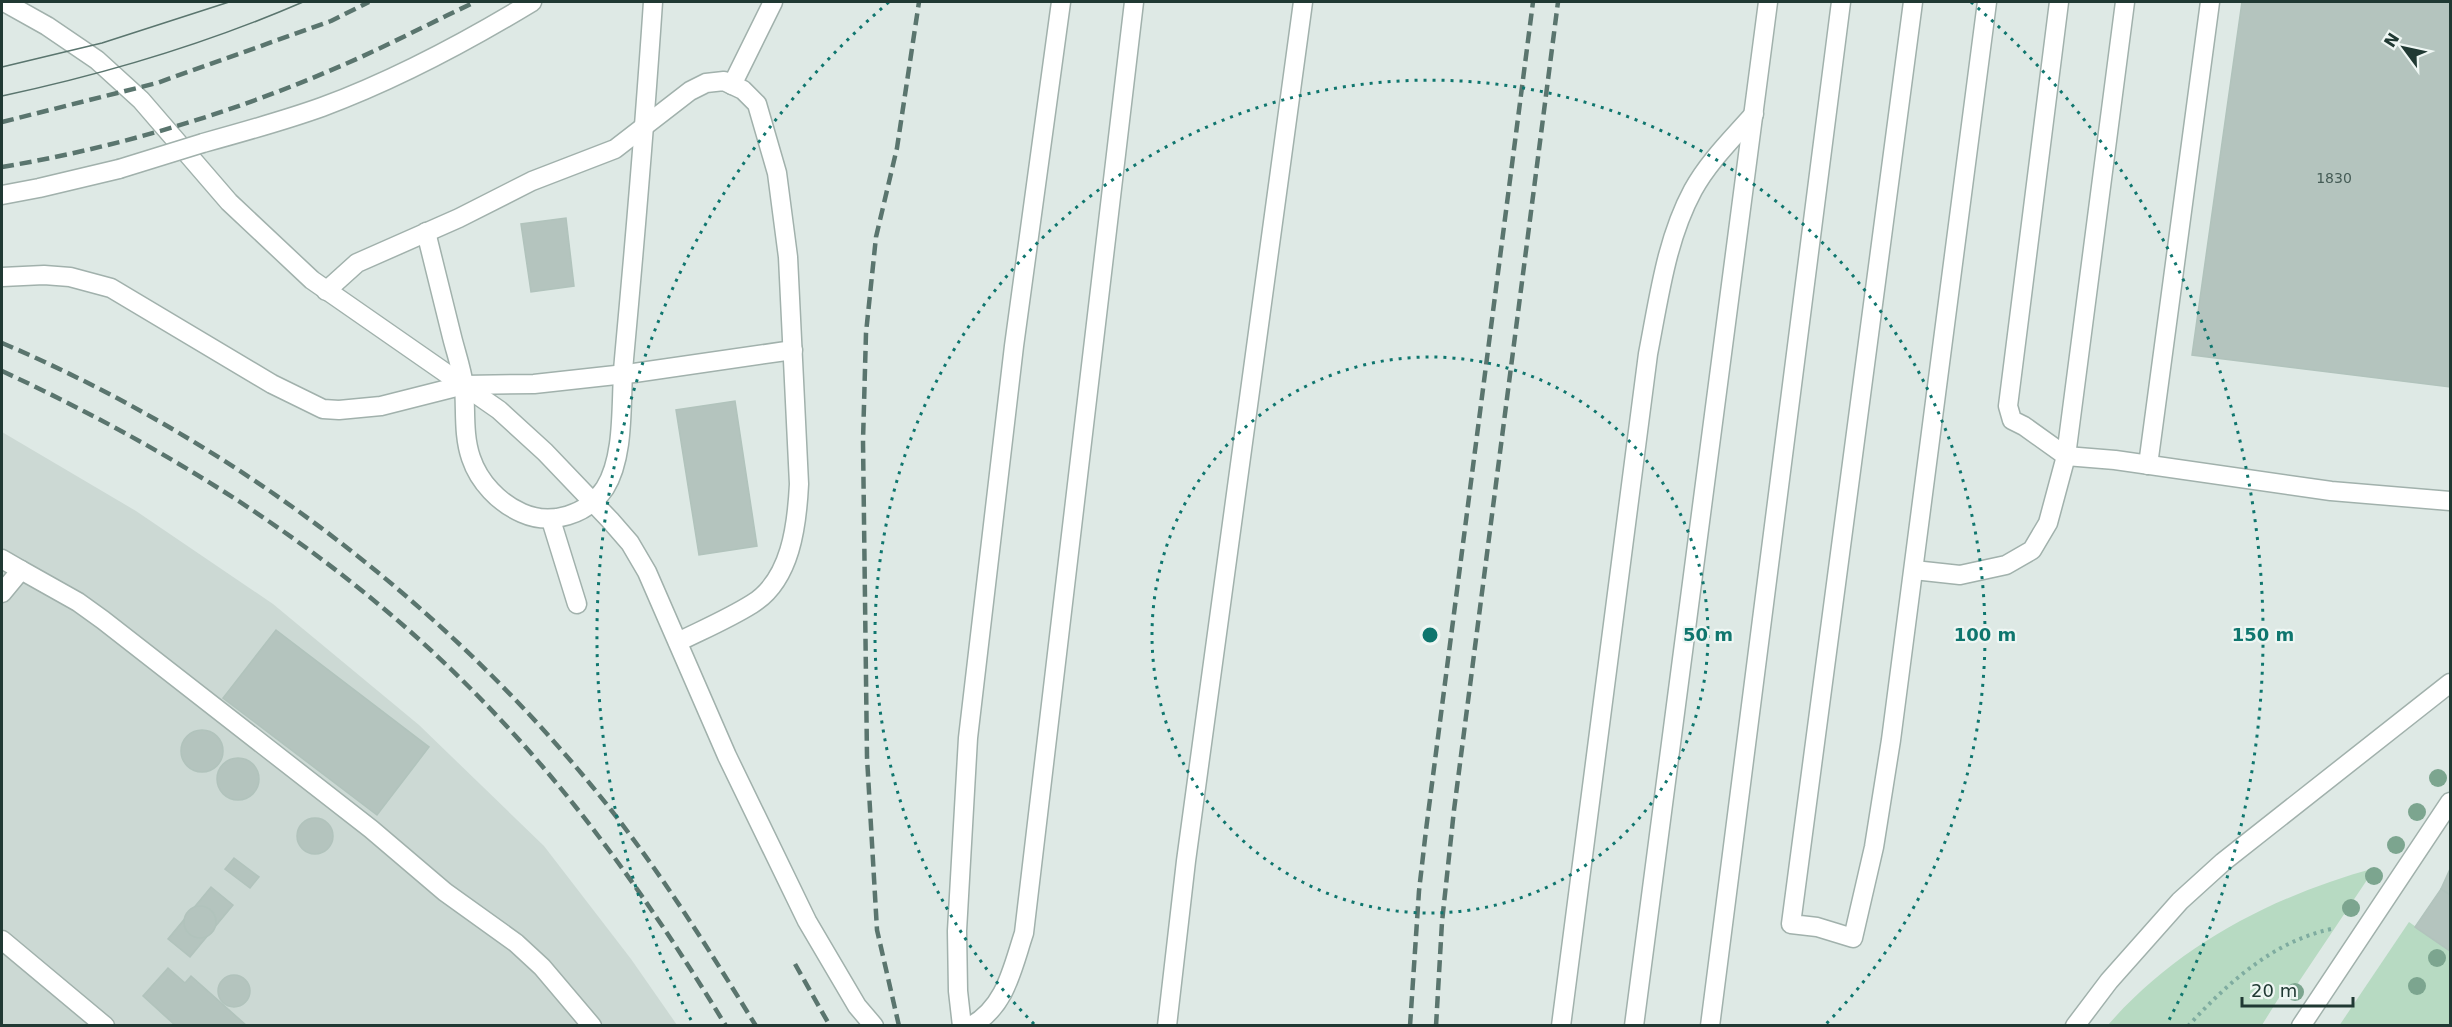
<svg xmlns="http://www.w3.org/2000/svg" width="2452" height="1027" font-family="'DejaVu Sans',sans-serif">
	<style>
		.built { fill: #ccd9d4 }
		.green { fill: #b7dac2 }
		.building { fill: #b4c4be; stroke: #b1c3bc; stroke-width: 1.5 }
		.lines { fill: none; stroke-linecap: round; stroke-linejoin: round }
		.minor-casing { stroke: #a1b1ac; stroke-width: 21 }
		.path { stroke: #7faca0; stroke-width: 4; stroke-dasharray: 3 4.5; stroke-linecap: butt }
		.minor { stroke: #fff; stroke-width: 18 }
		.tram { stroke: #5a756e; stroke-width: 1.5 }
		.rail { stroke: #5a756e; stroke-width: 4.5; stroke-dasharray: 12 6; stroke-linecap: butt }
		.minor-bridge-casing { stroke: #a1b1ac; stroke-width: 21; stroke-linecap: butt }
		.minor-bridge { stroke: #fff; stroke-width: 18 }
		.tree { fill: #7ca58f }
		.ring { fill: none; stroke: #0f766e; stroke-width: 3; stroke-dasharray: 3 6 }
		.labels { text-anchor: middle; stroke-width: 4.5; stroke-linejoin: round; paint-order: stroke }
		.number-label { font-size: 14px; fill: #455c56 }
		.centre { fill: #0f766e; stroke: #eef6f3; stroke-width: 3 }
		.ring-label { font-size: 18px; text-anchor: middle; font-weight: bold; fill: #0f766e; stroke: #eef6f3; stroke-width: 4.5; stroke-linejoin: round; paint-order: stroke }
	</style>
	<rect width="100%" height="100%" fill="#dee9e5"/>
	<path class="built" d="M 2,432 L 136,511 L 273,604 L 419,725 L 544,846 L 631,959 L 677,1025 L 2,1026 Z"/>
	<g class="green">
		<path d="M 2375,868 L 2296,986 L 2285,988 L 2262,1025 L 2108,1025 C 2178,945 2273,896 2375,868 Z"/>
		<path d="M 2409,922 L 2450,951 L 2450,1025 L 2339,1026 Z"/>
	</g>
	<g class="building">
		<path d="M 2242,2 L 2450,2 L 2450,387 L 2192,355 Z"/>
		<path d="M 566,218 L 574,286 L 531,292 L 521,224 Z"/>
		<path d="M 735,401 L 757,546 L 699,555 L 676,410 Z"/>
		<path d="M 276,630 L 429,747 L 377,815 L 223,698 Z"/>
		<circle cx="202" cy="751" r="21"/>
		<circle cx="238" cy="779" r="21"/>
		<circle cx="315" cy="836" r="18"/>
		<path d="M 234,858 L 259,877 L 250,888 L 225,869 Z"/>
		<path d="M 2450,869 L 2450,895 L 2441,889 Z"/>
		<path d="M 211,887 L 233,905 L 190,957 L 168,939 Z"/>
		<path d="M 2441,889 L 2450,895 L 2450,951 L 2415,927 Z"/>
		<circle cx="200" cy="922" r="16"/>
		<path d="M 168,968 L 185,983 L 191,976 L 247,1026 L 176,1026 L 143,996 Z"/>
		<circle cx="234" cy="991" r="16"/>
	</g>
	<g class="lines">
		<defs>
			<g id="minor">
				<path d="M 4,2 L 47,26 L 97,60 L 141,100 L 229,202 L 312,280 L 499,410 L 545,452 L 610,520 L 630,543 L 647,572 L 727,756 L 807,921 L 857,1006 L 874,1026"/>
				<path d="M 1913,2 L 1791,924 L 1817,927 L 1853,938 L 1874,847 L 1891,740 L 1987,2"/>
				<path d="M 2059,2 L 2008,406 L 2012,420 L 2024,426 L 2066,456 L 2115,460 L 2331,491 L 2450,501"/>
				<path d="M 732,85 L 773,2"/>
				<path d="M 203,143 C 243,132 283,121 322,107 C 395,80 466,42 532,2"/>
				<path d="M 2,195 L 39,188 L 119,169"/>
				<path d="M 426,232 C 435,267 443,302 452,337 C 456,353 462,370 464,386 C 466,410 463,435 471,458 C 479,482 499,503 522,513 C 551,526 587,515 605,488 C 626,454 620,398 624,359 C 635,240 645,121 653,2"/>
				<path d="M 2,277 L 44,275 L 70,277 L 111,288 L 272,384 L 323,409 L 339,410 L 381,406 L 464,385 L 534,384 L 634,373 L 793,350"/>
				<path d="M 326,291 L 357,263 L 459,218 L 532,181 L 615,149 L 690,91 L 706,83 L 724,81 L 743,90 L 757,104 L 777,173 L 788,257 L 799,484 C 797,525 791,580 752,604 C 728,619 702,630 678,642"/>
				<path d="M 2148,465 L 2210,2"/>
				<path d="M 551,520 L 577,604"/>
				<path d="M 2,559 L 21,570"/>
				<path d="M 1914,570 L 1960,575 L 2006,565 L 2032,550 L 2048,523 L 2066,456 L 2125,2"/>
				<path d="M 2,593 L 21,570 L 78,602 L 103,620 L 371,829 L 445,892 L 516,943 L 542,967 L 592,1026"/>
				<path d="M 2,940 L 105,1026"/>
				<path d="M 962,1026 L 958,991 L 957,931 L 968,738 L 1014,346 L 1061,2"/>
				<path d="M 971,1026 C 1006,1006 1012,969 1024,933 L 1134,2"/>
				<path d="M 1167,1026 L 1186,861 L 1303,2"/>
				<path d="M 1561,1026 L 1648,354 C 1659,298 1666,240 1693,190 C 1709,161 1733,138 1754,114"/>
				<path d="M 1634,1026 L 1768,2"/>
				<path d="M 1710,1026 L 1841,2"/>
				<path d="M 2075,1026 L 2109,981 L 2180,901 L 2223,862 L 2450,683"/>
				<path d="M 2301,1026 L 2450,802"/>
			</g>
		</defs>
		<use href="#minor" class="minor-casing"/>
		<path class="path" d="M 2188,1026 C 2228,983 2272,942 2331,929"/>
		<use href="#minor" class="minor"/>
		<g class="tram">
			<path d="M 2,67 L 102,43 L 229,2"/>
			<path d="M 2,96 C 105,74 206,44 303,2"/>
		</g>
		<g class="rail">
			<path d="M 2,122 L 157,83 L 331,21 L 369,2"/>
			<path d="M 2,167 C 126,146 246,109 361,57 C 400,39 437,20 475,2"/>
			<path d="M 2,343 C 227,439 436,596 591,785 C 653,860 705,943 756,1026"/>
			<path d="M 2,371 C 187,457 358,567 498,717 C 586,810 659,916 726,1026"/>
			<path d="M 795,964 L 830,1026"/>
			<path d="M 899,1026 L 877,930 L 867,757 L 863,441 L 866,333 L 876,237 L 897,148 L 919,2"/>
			<path d="M 1410,1026 L 1419,891 L 1426,830 L 1533,2"/>
			<path d="M 1436,1026 L 1442,922 L 1454,810 L 1558,2"/>
		</g>
		<defs>
			<path id="minor-bridge" d="M 119,169 L 203,143"/>
		</defs>
		<use href="#minor-bridge" class="minor-bridge-casing"/>
		<use href="#minor-bridge" class="minor-bridge"/>
	</g>
	<g class="tree">
		<circle cx="2438" cy="778" r="9"/>
		<circle cx="2417" cy="812" r="9"/>
		<circle cx="2396" cy="845" r="9"/>
		<circle cx="2374" cy="876" r="9"/>
		<circle cx="2351" cy="908" r="9"/>
		<circle cx="2437" cy="958" r="9"/>
		<circle cx="2417" cy="986" r="9"/>
		<circle cx="2295" cy="992" r="9"/>
	</g>
	<g class="ring">
		<circle cx="1430" cy="635" r="278"/>
		<path d="M1034 1024A555 555 0 1 1 1826 1024"/>
		<path d="M691 1020A833 833 0 0 1 889 2M1971 2A833 833 0 0 1 2169 1020"/>
	</g>
	<g class="labels">
		<g class="number-label">
			<text x="2334" y="183">1830</text>
		</g>
	</g>
	<circle cx="1430" cy="635" r="9" class="centre"/>
	<g class="ring-label">
		<text x="1708" y="641">50 m</text>
		<text x="1985" y="641">100 m</text>
		<text x="2263" y="641">150 m</text>
	</g>
	<rect width="2452" height="1027" fill="none" stroke="#203933" stroke-width="6"/>
	<g transform="translate(2404 48) rotate(303)" stroke="#eef6f3" stroke-width="4.5" paint-order="stroke">
	<path d="M0-4.5L10 22L0 15L-10 22Z" fill="#203933"/>
	<text y="-9" font-size="16" font-weight="bold" text-anchor="middle" fill="#203933">N</text>
	</g>
	<path d="M2242 997v9h111v-9" fill="none" stroke="#203933" stroke-width="3"/>
	<text x="2251" y="997" font-size="18" fill="#203933" stroke="#eef6f3" stroke-width="4.5" paint-order="stroke">20 m</text>
</svg>
